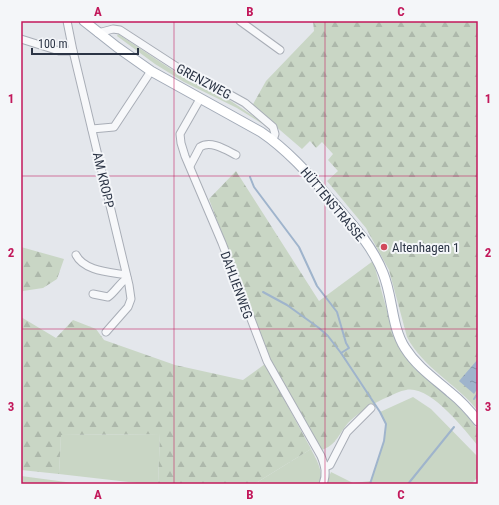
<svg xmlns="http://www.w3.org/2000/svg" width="499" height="505" font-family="'Roboto Condensed',sans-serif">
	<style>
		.green { fill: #c9d6c5 }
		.forest { fill: url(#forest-firs) }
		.water { fill: url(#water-ripples) }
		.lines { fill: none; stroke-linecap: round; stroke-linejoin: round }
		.stream { stroke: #9fb4cc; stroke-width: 2 }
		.minor-casing { stroke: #a9aeb7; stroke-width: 9 }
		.major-casing { stroke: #a3abb8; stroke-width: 11 }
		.minor { stroke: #f7f8fa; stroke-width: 7 }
		.major { stroke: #fff; stroke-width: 9 }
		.grid { fill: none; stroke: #c2185b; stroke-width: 1; stroke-opacity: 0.55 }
		.poi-dot { fill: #d1495b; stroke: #f4f6f9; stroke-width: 1.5 }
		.labels { text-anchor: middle; stroke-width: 4; stroke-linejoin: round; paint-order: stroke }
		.street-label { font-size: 13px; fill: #2b3445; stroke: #f4f6f9 }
		.poi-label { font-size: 13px; fill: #2b3445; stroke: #f4f6f9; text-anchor: start }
		.neatline { fill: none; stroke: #c2185b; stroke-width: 1.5 }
		.grid-label { font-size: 13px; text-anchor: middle; font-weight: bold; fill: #c2185b }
	</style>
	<defs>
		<pattern id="forest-firs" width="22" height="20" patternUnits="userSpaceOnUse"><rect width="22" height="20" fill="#c9d6c5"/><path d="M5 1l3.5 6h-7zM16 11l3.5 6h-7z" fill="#adb8ab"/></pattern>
		<pattern id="water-ripples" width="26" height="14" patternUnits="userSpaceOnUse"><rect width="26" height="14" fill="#9fb4cc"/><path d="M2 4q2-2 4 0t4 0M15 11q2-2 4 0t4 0" fill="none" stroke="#8293a7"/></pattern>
	</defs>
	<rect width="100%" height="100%" fill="#e4e7ec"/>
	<g class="green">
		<path d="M 118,34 L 186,79 L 225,97 L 265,124 L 266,126 L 237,108 L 184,82 L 155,64 L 117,36 Z"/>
		<path d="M 413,397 L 431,409 L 478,457 L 478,477 L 471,484 L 326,484 L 331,472 L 353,483 L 371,481 L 384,441 L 386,424 L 380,412 Z"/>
		<path d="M 160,434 L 158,484 L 146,484 L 59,474 L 61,435 Z"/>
		<path d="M 311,449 C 316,459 325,473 319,484 L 256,483 Z"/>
		<path d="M 21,476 L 81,484 L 21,484 Z"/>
	</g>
	<g class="forest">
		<path d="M 313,21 L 478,21 L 478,411 C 457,384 423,368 407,337 L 389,270 L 366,228 L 327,181 L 338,171 L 328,160 L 333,154 L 322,142 L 316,148 L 310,141 L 302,149 L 252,106 L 266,81 L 314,31 Z"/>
		<path d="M 236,171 L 319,301 L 373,261 L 394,335 L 401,351 L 415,369 L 449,396 L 468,417 L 478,430 L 478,446 C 464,429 430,385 406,390 C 400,391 394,394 388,397 C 375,402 361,411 350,421 C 339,432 337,446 321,450 L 271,365 L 209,199 Z"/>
		<path d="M 21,247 L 64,259 L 57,279 L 43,288 L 23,291 L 21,296 Z"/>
		<path d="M 21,317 L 56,338 L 73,320 L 96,329 L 104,340 L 175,365 L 243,380 L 265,364 L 311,449 L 256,483 L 158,484 L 160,434 L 61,435 L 59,474 L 21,470 Z"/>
	</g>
	<path class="water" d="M 478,359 L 478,388 L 474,394 L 459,381 Z"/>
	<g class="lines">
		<g class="stream">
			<path d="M 250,177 L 254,187 L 299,247 L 317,286 L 337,312 L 346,343 L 349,348 L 341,353"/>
			<path d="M 263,292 L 287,305 L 319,328 L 328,336 L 341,353 L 380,412 L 386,424 L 384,441 L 370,484"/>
			<path d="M 474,399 L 478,393"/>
			<path d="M 408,484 L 454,427"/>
		</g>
		<defs>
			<g id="minor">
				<path d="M 67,21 L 73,51 L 129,285 L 131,299 L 128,307 L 106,332"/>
				<path d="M 240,21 L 280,50"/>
				<path d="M 98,33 L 113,29 L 120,30 L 194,78 L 227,93 L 245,103 L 273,127 L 275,134 L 273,140"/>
				<path d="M 21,39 L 59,51 L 73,51"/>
				<path d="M 200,99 L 180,134 L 181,143 L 185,156 L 222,243 L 267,361 L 321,456 C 325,466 327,474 323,484"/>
				<path d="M 92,129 L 114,127 L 151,71"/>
				<path d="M 190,166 L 200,147 C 211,140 226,150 236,155"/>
				<path d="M 76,255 C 84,271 110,272 126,275"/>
				<path d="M 93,294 L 108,297 C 115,292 119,284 127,278"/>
				<path d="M 325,467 L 330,465 L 347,432 L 371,408"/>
			</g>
			<path id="major" d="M 84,21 L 117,47 L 151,71 L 261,132 C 289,151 310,176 333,202 C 352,224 372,245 383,273 C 393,297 391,326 405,348 C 417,367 435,379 451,393 C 461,401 470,411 478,421"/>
		</defs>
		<use href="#minor" class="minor-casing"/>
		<use href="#major" class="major-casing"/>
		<use href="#minor" class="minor"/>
		<use href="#major" class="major"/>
	</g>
	<path class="grid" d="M 174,21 L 174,484M 325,21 L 325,484M 21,176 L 478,176M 21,329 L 478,329"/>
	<circle class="poi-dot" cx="384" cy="247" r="4"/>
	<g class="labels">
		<g class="street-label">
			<text transform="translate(204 81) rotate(28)" y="5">GRENZWEG</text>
			<text transform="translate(104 180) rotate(77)" y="5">AM KROPP</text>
			<text transform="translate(333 204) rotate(50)" y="5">HÜTTENSTRASSE</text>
			<text transform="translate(237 285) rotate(70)" y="5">DAHLIENWEG</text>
		</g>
		<g class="poi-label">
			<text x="392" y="252">Altenhagen 1</text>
		</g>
	</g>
	<rect width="499" height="505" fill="none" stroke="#f4f6f9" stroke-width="44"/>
	<path d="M32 48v6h106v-6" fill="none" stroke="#2b3445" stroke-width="2"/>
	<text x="38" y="48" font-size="12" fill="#2b3445" stroke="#f4f6f9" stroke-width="3" paint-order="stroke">100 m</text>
	<rect x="22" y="22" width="455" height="461" class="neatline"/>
	<g class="grid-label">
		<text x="98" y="16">A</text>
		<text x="250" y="16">B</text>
		<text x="401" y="16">C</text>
		<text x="11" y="103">1</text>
		<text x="488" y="103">1</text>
		<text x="11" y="257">2</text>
		<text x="488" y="257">2</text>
		<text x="11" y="411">3</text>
		<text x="488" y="411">3</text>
		<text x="98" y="499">A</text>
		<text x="250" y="499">B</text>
		<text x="401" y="499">C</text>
	</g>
</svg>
